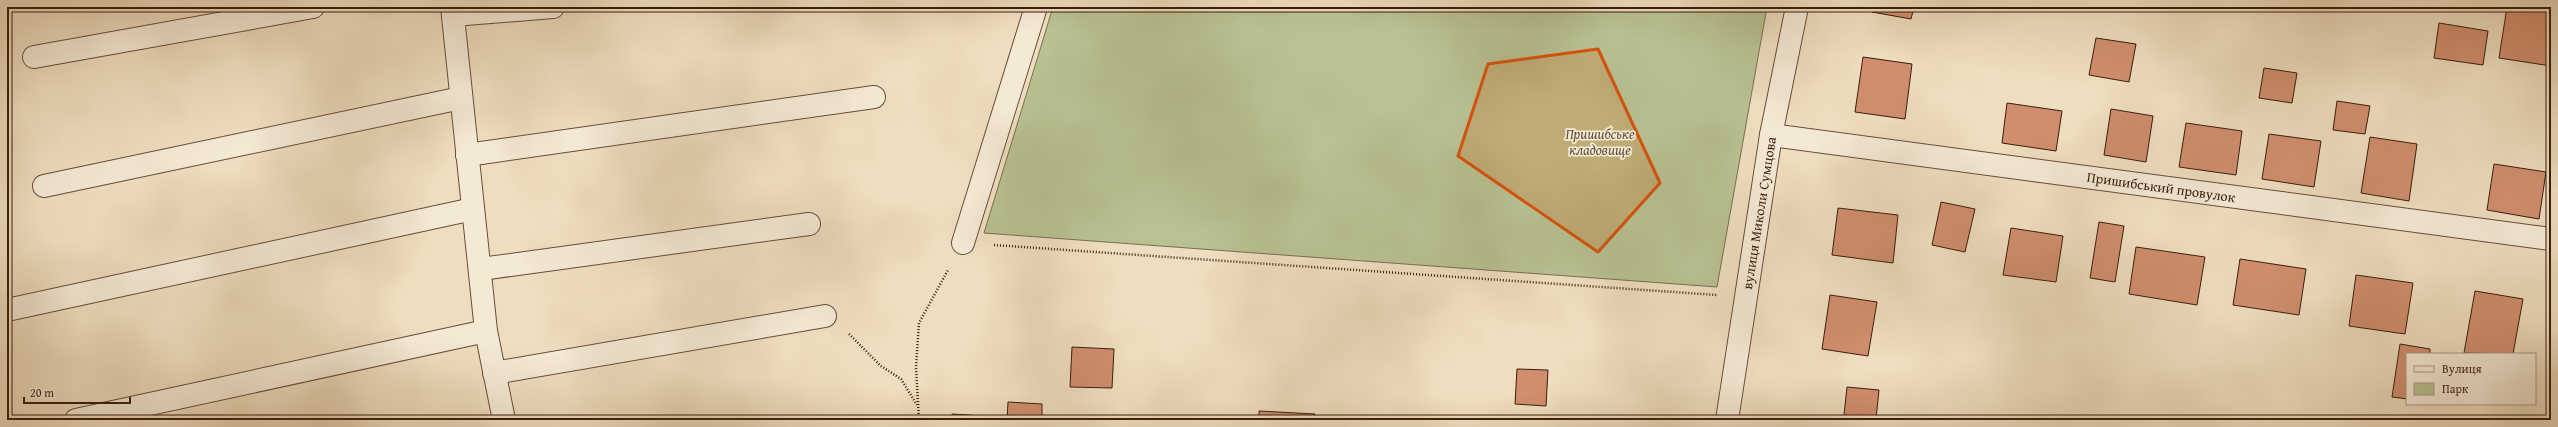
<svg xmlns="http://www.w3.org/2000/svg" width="2558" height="427" font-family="'Gentium Book Plus',serif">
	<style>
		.green { fill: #b8c192; stroke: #786f50 }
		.building { fill: #d08e6e; stroke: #391d0d }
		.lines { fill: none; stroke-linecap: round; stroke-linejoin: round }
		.minor-casing { stroke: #664d39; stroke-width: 24 }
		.path { stroke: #391d0d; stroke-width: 2.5; stroke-dasharray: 1 2; stroke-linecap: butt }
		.minor { stroke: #f4e9d5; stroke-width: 22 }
		.marked { fill: #d6530c; fill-opacity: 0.2; stroke: #d6530c; stroke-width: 3; stroke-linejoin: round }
		.labels { text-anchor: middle; stroke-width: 3.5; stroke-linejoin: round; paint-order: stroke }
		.park-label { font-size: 14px; font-style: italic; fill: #5f4e35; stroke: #f4e9d5 }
		.street-label { font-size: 14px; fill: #391d0d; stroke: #f4e9d5 }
	</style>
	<rect width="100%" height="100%" fill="#eeddbe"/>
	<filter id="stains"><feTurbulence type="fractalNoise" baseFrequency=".005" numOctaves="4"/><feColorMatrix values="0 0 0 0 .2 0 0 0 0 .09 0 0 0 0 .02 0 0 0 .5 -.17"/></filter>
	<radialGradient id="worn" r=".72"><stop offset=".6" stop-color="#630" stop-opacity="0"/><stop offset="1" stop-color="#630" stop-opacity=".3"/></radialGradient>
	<path class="green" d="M 1053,7 L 1767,7 L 1717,287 L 984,233 Z"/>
	<g class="building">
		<path d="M 1873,7 L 1914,7 L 1911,19 L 1872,12 Z"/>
		<path d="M 2507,7 L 2551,7 L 2551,66 L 2499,58 Z"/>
		<path d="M 2439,23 L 2488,31 L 2483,65 L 2434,58 Z"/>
		<path d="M 2096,38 L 2136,44 L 2129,82 L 2089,75 Z"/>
		<path d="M 1863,57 L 1912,64 L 1905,119 L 1855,112 Z"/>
		<path d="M 2264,68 L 2297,73 L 2292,103 L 2259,98 Z"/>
		<path d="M 2337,101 L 2370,106 L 2365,134 L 2333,130 Z"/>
		<path d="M 2007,103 L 2062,111 L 2056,151 L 2002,143 Z"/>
		<path d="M 2111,109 L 2153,116 L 2146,162 L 2104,155 Z"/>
		<path d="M 2186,123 L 2242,131 L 2236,175 L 2179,167 Z"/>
		<path d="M 2269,134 L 2321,141 L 2314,187 L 2262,179 Z"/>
		<path d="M 2370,137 L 2417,144 L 2409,201 L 2361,193 Z"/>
		<path d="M 2494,164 L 2546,172 L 2539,219 L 2487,210 Z"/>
		<path d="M 1941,202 L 1975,209 L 1965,252 L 1932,245 Z"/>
		<path d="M 1838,208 L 1898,215 L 1893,263 L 1832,255 Z"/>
		<path d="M 2099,222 L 2124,226 L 2115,282 L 2090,278 Z"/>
		<path d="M 2011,228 L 2063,236 L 2056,282 L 2003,275 Z"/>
		<path d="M 2136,247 L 2205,257 L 2197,305 L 2129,294 Z"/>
		<path d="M 2240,259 L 2306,269 L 2299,315 L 2233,305 Z"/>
		<path d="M 2356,275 L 2413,283 L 2405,334 L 2349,326 Z"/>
		<path d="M 2475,291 L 2523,299 L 2513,354 L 2464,353 Z"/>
		<path d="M 1830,295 L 1877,302 L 1868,356 L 1822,349 Z"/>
		<path d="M 2400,344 L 2430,349 L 2430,354 L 2407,354 L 2407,399 L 2392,397 Z"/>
		<path d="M 1072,347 L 1114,349 L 1112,388 L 1070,387 Z"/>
		<path d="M 1517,369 L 1548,370 L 1546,406 L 1515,404 Z"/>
		<path d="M 1847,387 L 1879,390 L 1876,419 L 1844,415 Z"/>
		<path d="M 1008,402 L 1042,404 L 1042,420 L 1007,420 Z"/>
		<path d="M 1259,411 L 1315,414 L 1314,420 L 1259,420 Z"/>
		<path d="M 952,414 L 984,416 L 983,420 L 952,420 Z"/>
		<path d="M 1081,416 L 1142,419 L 1142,420 L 1081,420 Z"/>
		<path d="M 1181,417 L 1218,418 L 1218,420 L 1181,420 Z"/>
		<path d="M 1356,418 L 1398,420 L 1356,420 Z"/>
	</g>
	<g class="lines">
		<defs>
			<g id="minor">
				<path d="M 452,7 L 486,331 L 504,420"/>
				<path d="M 453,15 L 553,7"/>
				<path d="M 34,57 L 313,7"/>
				<path d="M 1771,135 L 2551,239"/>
				<path d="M 467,155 L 874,97"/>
				<path d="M 44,186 L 461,98"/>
				<path d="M 963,243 L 1036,7"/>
				<path d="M 481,269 L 809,224"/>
				<path d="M 7,310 L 473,209"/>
				<path d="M 494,373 L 825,316"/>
				<path d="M 76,420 L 486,331"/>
				<path d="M 1727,420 L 1771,135 L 1797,7"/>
			</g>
		</defs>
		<use href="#minor" class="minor-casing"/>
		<g class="path">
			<path d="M 994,245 L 1717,295"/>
			<path d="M 849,334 L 881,366 L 901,379 L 917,405"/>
			<path d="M 919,420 L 916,367 L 919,323 L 948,270"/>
		</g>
		<use href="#minor" class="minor"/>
	</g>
	<path class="marked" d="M 1598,49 L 1660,183 L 1598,252 L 1458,156 L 1488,64 Z"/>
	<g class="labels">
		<g class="park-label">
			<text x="1600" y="139">Пришибське<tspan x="1600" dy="16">кладовище</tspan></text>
		</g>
		<g class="street-label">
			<text transform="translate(2161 187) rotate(8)" y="5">Пришибський провулок</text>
			<text transform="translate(1759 213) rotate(-81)" y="5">вулиця Миколи Сумцова</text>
		</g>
	</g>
	<rect width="2558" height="427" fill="none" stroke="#eeddbe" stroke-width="24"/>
	<rect x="8" y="8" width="2542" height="411" fill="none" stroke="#391d0d" stroke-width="2"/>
	<rect x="12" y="12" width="2534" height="403" fill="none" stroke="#391d0d"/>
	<rect x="2406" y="353" width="130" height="52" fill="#f4e9d5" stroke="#a99785"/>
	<rect x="2414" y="366" width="20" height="6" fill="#f4e9d5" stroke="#a99785"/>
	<text x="2442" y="373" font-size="12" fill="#391d0d">Вулиця</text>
	<rect x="2414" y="383" width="20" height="12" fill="#b8c192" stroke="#a99785"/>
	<text x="2442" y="393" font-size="12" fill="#391d0d">Парк</text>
	<path d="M24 397v6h106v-6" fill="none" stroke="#391d0d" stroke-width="2"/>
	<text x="30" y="397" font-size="12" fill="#391d0d" stroke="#f4e9d5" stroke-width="3" paint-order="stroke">20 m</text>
	<rect width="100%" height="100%" filter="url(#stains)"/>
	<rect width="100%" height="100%" fill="url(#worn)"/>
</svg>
